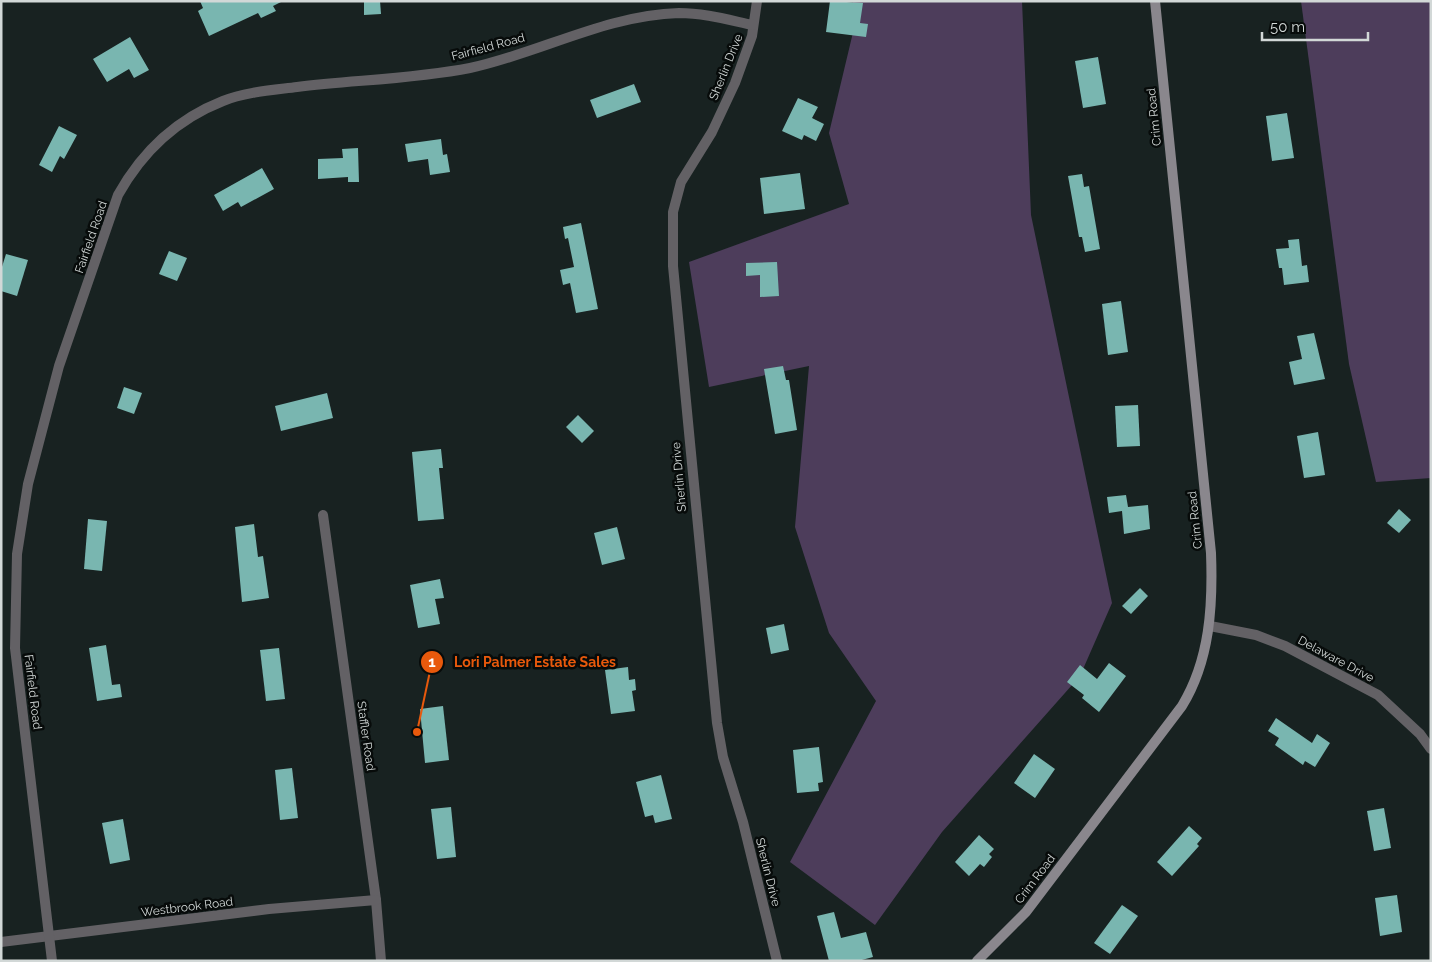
<svg xmlns="http://www.w3.org/2000/svg" width="1432" height="962" font-family="Raleway,sans-serif">
	<style>
		.green { fill: #4d3d5b }
		.building { fill: #79b6b0 }
		.lines { fill: none; stroke-linecap: round; stroke-linejoin: round }
		.street { stroke: #636165; stroke-width: 10 }
		.secondary { stroke: #8a878d; stroke-width: 10 }
		.labels { text-anchor: middle; stroke-width: 5; stroke-linejoin: round; paint-order: stroke }
		.street-label { font-size: 12px; fill: #d2d8d7; stroke: #070b0a }
		.leader { fill: none; stroke: #e8590c; stroke-width: 2 }
		.callout-dot { fill: #e8590c; stroke: #070b0a; stroke-width: 2 }
		.mark-label { font-size: 15px; text-anchor: middle; font-weight: bold; fill: #fff }
		.callout-label { font-size: 14px; text-anchor: middle; font-weight: bold; fill: #e8590c; stroke: #070b0a; stroke-width: 5; stroke-linejoin: round; paint-order: stroke }
	</style>
	<rect width="100%" height="100%" fill="#182221"/>
	<g class="green">
		<path d="M 853,1 L 1022,1 L 1031,215 L 1112,603 L 1080,676 L 942,832 L 875,925 L 790,862 L 876,701 L 829,633 L 795,527 L 809,366 L 709,387 L 689,262 L 849,204 L 829,133 L 855,24 Z"/>
		<path d="M 1301,1 L 1431,1 L 1431,478 L 1376,482 L 1349,364 Z"/>
	</g>
	<g class="building">
		<path d="M 200,1 L 283,1 L 273,6 L 276,11 L 261,18 L 258,13 L 209,36 L 198,11 L 203,8 Z"/>
		<path d="M 364,1 L 380,1 L 381,14 L 364,15 Z"/>
		<path d="M 830,1 L 863,3 L 860,23 L 868,24 L 866,37 L 826,32 Z"/>
		<path d="M 130,37 L 149,70 L 134,78 L 129,69 L 107,82 L 93,59 Z"/>
		<path d="M 1098,57 L 1106,104 L 1083,108 L 1075,61 Z"/>
		<path d="M 634,84 L 641,102 L 597,118 L 590,100 Z"/>
		<path d="M 798,98 L 818,107 L 812,118 L 824,124 L 816,141 L 804,135 L 802,140 L 782,131 Z"/>
		<path d="M 1287,113 L 1294,158 L 1272,161 L 1266,116 Z"/>
		<path d="M 59,126 L 77,135 L 64,159 L 60,156 L 52,172 L 39,165 Z"/>
		<path d="M 441,139 L 443,155 L 447,154 L 450,172 L 430,175 L 428,159 L 408,162 L 405,144 Z"/>
		<path d="M 358,148 L 359,182 L 348,182 L 348,177 L 318,179 L 318,159 L 343,158 L 342,149 Z"/>
		<path d="M 262,168 L 274,189 L 241,207 L 238,202 L 223,211 L 214,195 Z"/>
		<path d="M 800,173 L 805,209 L 764,214 L 760,178 Z"/>
		<path d="M 1082,174 L 1084,187 L 1089,186 L 1100,249 L 1085,252 L 1082,237 L 1079,237 L 1068,176 Z"/>
		<path d="M 581,223 L 598,309 L 576,313 L 570,283 L 563,285 L 560,270 L 574,267 L 568,238 L 565,239 L 563,227 Z"/>
		<path d="M 1299,239 L 1302,266 L 1307,265 L 1309,282 L 1284,285 L 1282,268 L 1279,268 L 1276,249 L 1289,248 L 1288,240 Z"/>
		<path d="M 169,251 L 187,258 L 177,281 L 159,274 Z"/>
		<path d="M 6,254 L 28,260 L 17,296 L 1,291 L 1,270 Z"/>
		<path d="M 777,262 L 779,296 L 760,297 L 760,275 L 746,276 L 746,263 Z"/>
		<path d="M 1121,301 L 1128,352 L 1108,355 L 1102,304 Z"/>
		<path d="M 1314,333 L 1325,379 L 1294,385 L 1289,362 L 1302,359 L 1297,336 Z"/>
		<path d="M 783,366 L 786,380 L 789,380 L 797,430 L 775,434 L 764,369 Z"/>
		<path d="M 124,387 L 142,393 L 134,414 L 117,408 Z"/>
		<path d="M 327,393 L 333,418 L 281,431 L 275,406 Z"/>
		<path d="M 1138,405 L 1140,446 L 1117,447 L 1115,406 Z"/>
		<path d="M 578,415 L 594,431 L 582,443 L 566,427 Z"/>
		<path d="M 1318,432 L 1325,475 L 1304,478 L 1297,436 Z"/>
		<path d="M 441,449 L 443,468 L 439,468 L 444,519 L 418,521 L 412,452 Z"/>
		<path d="M 1126,495 L 1128,507 L 1148,505 L 1150,529 L 1124,534 L 1122,511 L 1109,513 L 1107,497 Z"/>
		<path d="M 1399,509 L 1411,520 L 1399,533 L 1387,523 Z"/>
		<path d="M 88,519 L 107,521 L 102,571 L 84,569 Z"/>
		<path d="M 254,524 L 258,557 L 263,556 L 269,598 L 242,602 L 235,527 Z"/>
		<path d="M 617,527 L 625,559 L 602,565 L 594,533 Z"/>
		<path d="M 440,579 L 444,598 L 435,599 L 440,624 L 418,628 L 410,585 Z"/>
		<path d="M 1140,588 L 1148,596 L 1131,614 L 1122,606 Z"/>
		<path d="M 784,624 L 789,650 L 771,654 L 766,628 Z"/>
		<path d="M 106,645 L 112,685 L 120,684 L 122,697 L 97,701 L 89,648 Z"/>
		<path d="M 279,648 L 285,699 L 266,701 L 260,650 Z"/>
		<path d="M 1109,663 L 1126,676 L 1099,712 L 1082,698 L 1084,695 L 1067,682 L 1080,665 L 1097,679 Z"/>
		<path d="M 628,667 L 629,680 L 635,679 L 636,690 L 632,691 L 635,711 L 611,714 L 605,670 Z"/>
		<path d="M 443,706 L 449,760 L 425,763 L 420,709 Z"/>
		<path d="M 1276,718 L 1312,743 L 1317,734 L 1330,743 L 1315,767 L 1305,761 L 1303,765 L 1275,745 L 1279,738 L 1268,731 Z"/>
		<path d="M 819,747 L 823,782 L 818,783 L 819,791 L 797,793 L 793,750 Z"/>
		<path d="M 1034,754 L 1055,769 L 1035,798 L 1014,783 Z"/>
		<path d="M 292,768 L 298,818 L 280,820 L 275,770 Z"/>
		<path d="M 661,775 L 672,819 L 655,823 L 653,815 L 645,817 L 636,782 Z"/>
		<path d="M 451,807 L 456,857 L 437,859 L 431,809 Z"/>
		<path d="M 1384,808 L 1391,848 L 1374,851 L 1367,811 Z"/>
		<path d="M 123,819 L 130,860 L 110,864 L 102,823 Z"/>
		<path d="M 1189,826 L 1202,838 L 1197,844 L 1199,846 L 1172,876 L 1157,862 Z"/>
		<path d="M 979,835 L 994,849 L 989,854 L 992,857 L 984,867 L 980,864 L 969,876 L 955,862 Z"/>
		<path d="M 1397,895 L 1402,932 L 1380,936 L 1375,898 Z"/>
		<path d="M 1122,905 L 1138,916 L 1110,954 L 1094,943 Z"/>
		<path d="M 834,912 L 841,938 L 866,932 L 873,957 L 858,961 L 829,961 L 817,916 Z"/>
	</g>
	<g class="lines">
		<g class="street">
			<path d="M 757,1 L 752,36 L 735,83 L 712,132 L 681,182 L 673,212 L 673,266 L 717,723 L 723,757 L 743,822 L 777,961"/>
			<path d="M 323,515 L 376,900 L 381,961"/>
			<path d="M 1210,626 L 1256,635 L 1285,646 L 1378,695 L 1420,734 L 1431,749"/>
			<path d="M 1,942 L 269,909 L 376,900"/>
			<path d="M 52,961 L 15,648 L 17,554 L 28,484 L 59,366 L 118,195 C 142,152 177,119 223,101 C 245,92 274,90 297,87 C 355,80 414,79 470,68 C 540,53 606,15 679,13 C 704,13 729,20 753,25"/>
		</g>
		<path class="secondary" d="M 977,961 L 1026,912 L 1182,706 C 1210,660 1213,606 1211,553 L 1155,1"/>
	</g>
	<g class="labels">
		<g class="street-label">
			<text transform="translate(488 47) rotate(-15)" y="4">Fairfield Road</text>
			<text transform="translate(726 67) rotate(-68)" y="4">Sherlin Drive</text>
			<text transform="translate(1154 117) rotate(-96)" y="4">Crim Road</text>
			<text transform="translate(91 237) rotate(-71)" y="4">Fairfield Road</text>
			<text transform="translate(679 477) rotate(-95)" y="4">Sherlin Drive</text>
			<text transform="translate(1195 520) rotate(-96)" y="4">Crim Road</text>
			<text transform="translate(1336 659) rotate(28)" y="4">Delaware Drive</text>
			<text transform="translate(33 692) rotate(83)" y="4">Fairfield Road</text>
			<text transform="translate(366 736) rotate(82)" y="4">Staffler Road</text>
			<text transform="translate(768 872) rotate(76)" y="4">Sherlin Drive</text>
			<text transform="translate(1035 879) rotate(-53)" y="4">Crim Road</text>
			<text transform="translate(187 907) rotate(-7)" y="4">Westbrook Road</text>
		</g>
	</g>
	<path class="leader" d="M417 732L432 662"/>
	<g class="callout-dot">
		<circle cx="417" cy="732" r="5"/>
		<circle cx="432" cy="662" r="12"/>
	</g>
	<g class="mark-label">
		<text x="432" y="667">1</text>
	</g>
	<g class="callout-label">
		<text x="535" y="667">Lori Palmer Estate Sales</text>
	</g>
	<rect width="1432" height="962" fill="none" stroke="#d2d8d7" stroke-width="5"/>
	<path d="M1262 32v8h106v-8" fill="none" stroke="#d2d8d7" stroke-width="2.5"/>
	<text x="1270" y="32" font-size="15" fill="#d2d8d7" stroke="#070b0a" stroke-width="4" paint-order="stroke">50 m</text>
</svg>
